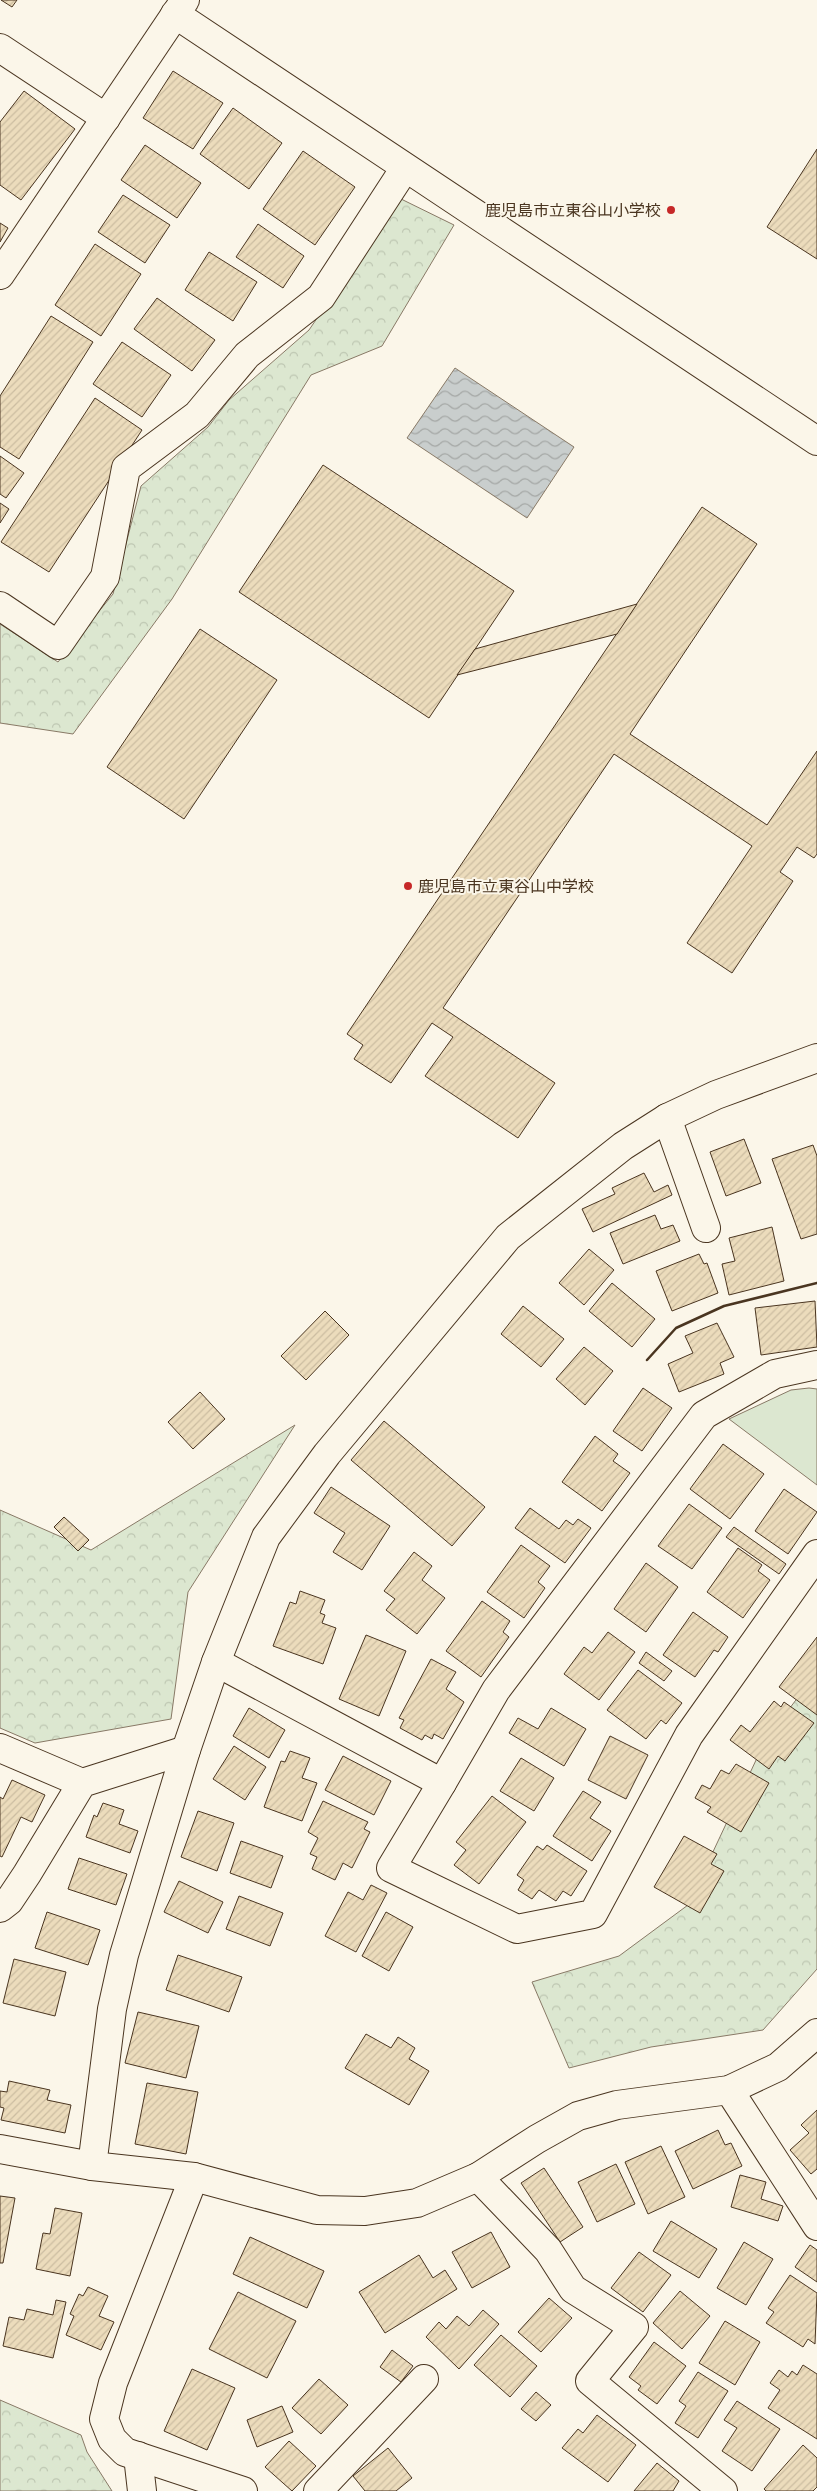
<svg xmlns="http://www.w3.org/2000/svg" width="817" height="2491" font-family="Karla,'Noto Sans JP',sans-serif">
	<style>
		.forest { fill: url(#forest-crowns); stroke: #887966 }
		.park { fill: #dce7d0; stroke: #887966 }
		.water { fill: url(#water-waves); stroke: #887966 }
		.building { fill: url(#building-hatch); stroke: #4a3520 }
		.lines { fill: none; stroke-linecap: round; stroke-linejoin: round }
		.street-casing { stroke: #4a3520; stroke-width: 30 }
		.secondary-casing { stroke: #4a3520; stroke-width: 30 }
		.street { stroke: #fbf6e9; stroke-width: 28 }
		.secondary { stroke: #fbf6e9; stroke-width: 28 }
		.wall { stroke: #4a3520; stroke-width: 2.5 }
		.poi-dot { fill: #c62828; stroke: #fbf6e9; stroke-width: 2 }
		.labels { text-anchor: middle; stroke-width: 4; stroke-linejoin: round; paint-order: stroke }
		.poi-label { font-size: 16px; fill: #4a3520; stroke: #fbf6e9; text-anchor: end }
	</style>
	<defs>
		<pattern id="forest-crowns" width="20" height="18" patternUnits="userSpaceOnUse" patternTransform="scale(1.25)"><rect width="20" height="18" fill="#dce7d0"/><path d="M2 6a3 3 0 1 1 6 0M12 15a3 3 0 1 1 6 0" fill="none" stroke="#bec7b2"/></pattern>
		<pattern id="water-waves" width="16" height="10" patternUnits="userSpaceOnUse" patternTransform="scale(1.25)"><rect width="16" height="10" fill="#c9cecd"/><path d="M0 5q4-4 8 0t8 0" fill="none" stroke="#a5a8a6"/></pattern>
		<pattern id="building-hatch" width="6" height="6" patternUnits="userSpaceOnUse" patternTransform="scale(1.25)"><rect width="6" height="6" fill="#ecdcbc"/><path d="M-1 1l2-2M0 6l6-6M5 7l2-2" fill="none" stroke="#ccbda1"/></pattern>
	</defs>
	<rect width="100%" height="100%" fill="#fbf6e9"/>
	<g class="forest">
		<path d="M 399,198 L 454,225 L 382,346 L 311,375 L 172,599 L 73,734 L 0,723 L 0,624 L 58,662 L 113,594 L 141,486 L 208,427 L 229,400 L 309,330 Z"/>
		<path d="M 295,1425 L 188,1592 L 171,1719 L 35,1743 L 0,1728 L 0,1510 L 91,1550 Z"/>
		<path d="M 817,1672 L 817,1969 L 763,2030 L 651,2047 L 569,2068 L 532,1982 L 619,1956 L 688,1905 L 765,1741 Z"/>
		<path d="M 0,2400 L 81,2435 L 87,2452 L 112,2491 L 0,2491 Z"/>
	</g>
	<path class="park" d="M 809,1388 L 817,1389 L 817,1485 L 729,1419 L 791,1390 Z"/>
	<path class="water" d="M 455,368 L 574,447 L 527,518 L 407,438 Z"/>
	<g class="building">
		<path d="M 1,0 L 17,0 L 12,7 Z"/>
		<path d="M 173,71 L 223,103 L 193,149 L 143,118 Z"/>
		<path d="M 24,91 L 75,129 L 21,200 L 0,185 L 0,122 Z"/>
		<path d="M 233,108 L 282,143 L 249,189 L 200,154 Z"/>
		<path d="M 145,145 L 201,183 L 177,218 L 121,180 Z"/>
		<path d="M 817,149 L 817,259 L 767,227 Z"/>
		<path d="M 303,151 L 355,187 L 315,245 L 263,209 Z"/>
		<path d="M 123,195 L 170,225 L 145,263 L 98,232 Z"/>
		<path d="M 0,223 L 8,228 L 0,242 Z"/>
		<path d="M 258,224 L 304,256 L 283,288 L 236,257 Z"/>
		<path d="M 95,244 L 141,274 L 101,336 L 55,305 Z"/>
		<path d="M 209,252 L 257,282 L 233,321 L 185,290 Z"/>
		<path d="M 157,298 L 215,340 L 192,371 L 134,329 Z"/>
		<path d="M 51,316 L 93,342 L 19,459 L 0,447 L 0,396 Z"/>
		<path d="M 122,342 L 171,375 L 142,417 L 93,384 Z"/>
		<path d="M 95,398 L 142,430 L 49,572 L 1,542 Z"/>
		<path d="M 0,456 L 24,473 L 6,498 L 0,494 Z"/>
		<path d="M 323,465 L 514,591 L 429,718 L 239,592 Z"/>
		<path d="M 0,503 L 9,509 L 0,523 Z"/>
		<path d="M 702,507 L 757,544 L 630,734 L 767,825 L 817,751 L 817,854 L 814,858 L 797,847 L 780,872 L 793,881 L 732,973 L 687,943 L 752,846 L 614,754 L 443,1008 L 555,1083 L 518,1138 L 425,1076 L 453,1037 L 432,1023 L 391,1083 L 354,1059 L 363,1045 L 347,1034 Z"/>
		<path d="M 637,604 L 617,634 L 457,675 L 475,649 Z"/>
		<path d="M 200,629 L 277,680 L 184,819 L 107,767 Z"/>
		<path d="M 744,1139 L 761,1183 L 726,1196 L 710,1152 Z"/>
		<path d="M 813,1145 L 817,1156 L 817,1234 L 801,1239 L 772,1159 Z"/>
		<path d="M 644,1173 L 654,1192 L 668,1185 L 672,1195 L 593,1232 L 582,1209 L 615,1194 L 612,1188 Z"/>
		<path d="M 655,1215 L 661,1229 L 673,1225 L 680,1241 L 623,1264 L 610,1233 Z"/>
		<path d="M 772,1227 L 784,1281 L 729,1295 L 722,1264 L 735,1261 L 729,1238 Z"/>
		<path d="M 589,1249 L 614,1270 L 584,1305 L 559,1283 Z"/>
		<path d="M 699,1254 L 704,1264 L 707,1263 L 718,1293 L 672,1311 L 656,1271 Z"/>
		<path d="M 612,1283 L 655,1319 L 632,1347 L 589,1311 Z"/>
		<path d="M 815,1301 L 817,1347 L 761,1355 L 755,1308 Z"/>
		<path d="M 523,1306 L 564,1339 L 541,1367 L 501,1334 Z"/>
		<path d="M 325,1311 L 349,1335 L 306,1380 L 281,1356 Z"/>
		<path d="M 717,1323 L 734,1357 L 720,1363 L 724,1374 L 679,1392 L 668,1364 L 693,1353 L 685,1336 Z"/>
		<path d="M 584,1347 L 613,1371 L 585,1405 L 556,1379 Z"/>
		<path d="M 643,1388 L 672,1408 L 642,1451 L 613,1431 Z"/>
		<path d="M 200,1392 L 225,1419 L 193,1449 L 168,1422 Z"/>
		<path d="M 384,1421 L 485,1507 L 452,1546 L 351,1460 Z"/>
		<path d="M 595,1436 L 618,1454 L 613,1461 L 630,1473 L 602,1511 L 562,1482 Z"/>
		<path d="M 723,1444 L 764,1474 L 730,1519 L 690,1489 Z"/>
		<path d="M 331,1487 L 390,1526 L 362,1570 L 333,1552 L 345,1533 L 314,1513 Z"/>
		<path d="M 784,1489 L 817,1512 L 788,1554 L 755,1531 Z"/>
		<path d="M 689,1504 L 722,1528 L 692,1569 L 658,1546 Z"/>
		<path d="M 530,1508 L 559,1529 L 566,1520 L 573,1525 L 578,1519 L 591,1528 L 565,1563 L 515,1528 Z"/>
		<path d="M 64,1517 L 89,1540 L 78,1551 L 54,1527 Z"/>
		<path d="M 734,1527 L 786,1564 L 779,1574 L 726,1537 Z"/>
		<path d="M 521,1545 L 550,1566 L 538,1582 L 545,1588 L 524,1618 L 487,1592 Z"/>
		<path d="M 738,1548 L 762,1565 L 758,1571 L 770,1580 L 743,1618 L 707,1592 Z"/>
		<path d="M 414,1552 L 432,1566 L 422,1580 L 445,1598 L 417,1634 L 386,1610 L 395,1599 L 384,1591 Z"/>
		<path d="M 646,1563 L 678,1587 L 646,1632 L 614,1609 Z"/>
		<path d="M 300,1591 L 325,1600 L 320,1613 L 325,1615 L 322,1623 L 336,1628 L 323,1664 L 273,1646 L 290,1602 L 296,1604 Z"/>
		<path d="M 482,1601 L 510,1621 L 503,1632 L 509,1637 L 481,1677 L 446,1651 Z"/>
		<path d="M 693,1612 L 728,1637 L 718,1652 L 714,1650 L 695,1677 L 663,1655 Z"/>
		<path d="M 608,1632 L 635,1652 L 599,1700 L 564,1674 L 584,1647 L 592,1653 Z"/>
		<path d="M 366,1635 L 406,1651 L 379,1716 L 339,1699 Z"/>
		<path d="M 817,1637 L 817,1715 L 779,1687 Z"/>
		<path d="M 646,1652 L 672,1671 L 664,1681 L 639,1663 Z"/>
		<path d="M 431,1659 L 456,1672 L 446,1689 L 464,1702 L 443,1739 L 434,1734 L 432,1739 L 425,1735 L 422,1740 L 400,1728 L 404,1720 L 399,1718 Z"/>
		<path d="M 638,1670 L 682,1703 L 666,1724 L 661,1720 L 646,1739 L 607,1710 Z"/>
		<path d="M 774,1701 L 781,1707 L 784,1702 L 814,1723 L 785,1761 L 778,1756 L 769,1769 L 730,1740 L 741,1725 L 750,1732 Z"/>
		<path d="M 249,1708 L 285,1730 L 269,1758 L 233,1736 Z"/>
		<path d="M 551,1708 L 586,1729 L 564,1766 L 509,1733 L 518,1718 L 538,1729 Z"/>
		<path d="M 610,1736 L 648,1755 L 626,1799 L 588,1780 Z"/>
		<path d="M 234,1746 L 266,1767 L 245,1800 L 213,1779 Z"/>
		<path d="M 290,1751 L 310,1758 L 302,1778 L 317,1783 L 302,1821 L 264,1807 L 281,1761 L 285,1762 Z"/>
		<path d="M 343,1756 L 391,1781 L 374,1815 L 325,1790 Z"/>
		<path d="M 521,1758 L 554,1778 L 534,1811 L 500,1791 Z"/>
		<path d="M 736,1764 L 769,1783 L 741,1832 L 707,1812 L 711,1807 L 695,1798 L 702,1785 L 710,1789 L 721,1770 L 729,1774 Z"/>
		<path d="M 12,1780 L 45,1795 L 32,1822 L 21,1817 L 2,1857 L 0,1856 L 0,1797 L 3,1799 Z"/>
		<path d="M 583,1791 L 601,1802 L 590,1818 L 611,1831 L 592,1861 L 553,1836 Z"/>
		<path d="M 492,1796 L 526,1822 L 479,1884 L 454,1865 L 466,1850 L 456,1842 Z"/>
		<path d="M 323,1801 L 368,1822 L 364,1829 L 370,1832 L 352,1868 L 343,1863 L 335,1880 L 312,1869 L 317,1857 L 310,1854 L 318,1838 L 308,1832 Z"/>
		<path d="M 103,1803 L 124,1810 L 119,1824 L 138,1831 L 130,1853 L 86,1837 L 94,1815 L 97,1817 Z"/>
		<path d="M 198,1811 L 234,1823 L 217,1871 L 181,1857 Z"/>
		<path d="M 684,1836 L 717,1854 L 711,1864 L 724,1871 L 700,1913 L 654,1887 Z"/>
		<path d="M 241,1841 L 283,1856 L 271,1888 L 230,1873 Z"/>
		<path d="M 547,1845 L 587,1871 L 571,1896 L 563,1891 L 556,1901 L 539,1890 L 532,1899 L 518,1890 L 524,1880 L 517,1875 L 537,1846 L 543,1850 Z"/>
		<path d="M 79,1858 L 127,1874 L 116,1905 L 68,1889 Z"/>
		<path d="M 179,1881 L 223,1902 L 208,1933 L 164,1912 Z"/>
		<path d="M 371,1885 L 387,1893 L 356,1952 L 325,1936 L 348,1892 L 363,1900 Z"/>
		<path d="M 239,1896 L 283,1913 L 270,1946 L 226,1929 Z"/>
		<path d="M 47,1912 L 100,1930 L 88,1965 L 35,1948 Z"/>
		<path d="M 386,1912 L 413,1927 L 389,1971 L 362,1956 Z"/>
		<path d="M 178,1955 L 242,1977 L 229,2012 L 166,1990 Z"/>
		<path d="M 14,1959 L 66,1972 L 55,2016 L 3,2003 Z"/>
		<path d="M 138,2012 L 199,2026 L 186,2078 L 125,2063 Z"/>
		<path d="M 366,2034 L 391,2048 L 398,2037 L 415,2048 L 409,2059 L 429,2071 L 409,2105 L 345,2068 Z"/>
		<path d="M 9,2081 L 50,2090 L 47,2100 L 71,2105 L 65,2133 L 1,2120 L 4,2108 L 0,2107 L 0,2091 L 7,2092 Z"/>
		<path d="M 147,2083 L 198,2092 L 186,2154 L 135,2144 Z"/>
		<path d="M 817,2110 L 817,2169 L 811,2174 L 790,2150 L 809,2133 L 801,2125 Z"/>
		<path d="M 718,2130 L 725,2145 L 731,2143 L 742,2166 L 693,2189 L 675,2151 Z"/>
		<path d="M 661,2146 L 685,2197 L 648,2214 L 625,2162 Z"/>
		<path d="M 616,2164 L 635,2204 L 597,2222 L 578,2182 Z"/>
		<path d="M 544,2168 L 583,2227 L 560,2242 L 521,2183 Z"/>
		<path d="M 740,2175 L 766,2182 L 761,2199 L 783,2206 L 778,2221 L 731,2207 Z"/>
		<path d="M 0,2196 L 15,2198 L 3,2263 L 0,2263 Z"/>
		<path d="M 55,2208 L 82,2213 L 70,2276 L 36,2269 L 43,2233 L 50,2234 Z"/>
		<path d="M 671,2221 L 717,2249 L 699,2278 L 653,2251 Z"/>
		<path d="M 491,2232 L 510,2267 L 472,2288 L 452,2252 Z"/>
		<path d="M 250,2237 L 324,2271 L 307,2308 L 233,2274 Z"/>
		<path d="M 744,2242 L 773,2259 L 746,2305 L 717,2288 Z"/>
		<path d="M 810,2245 L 817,2250 L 817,2282 L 795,2267 Z"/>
		<path d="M 639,2252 L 671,2275 L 643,2312 L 611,2288 Z"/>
		<path d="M 419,2255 L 433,2278 L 445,2270 L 457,2289 L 385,2333 L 359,2292 Z"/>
		<path d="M 790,2275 L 817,2293 L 815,2344 L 808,2339 L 803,2347 L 766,2323 L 774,2312 L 768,2308 Z"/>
		<path d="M 88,2287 L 108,2296 L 99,2316 L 114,2322 L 101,2350 L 66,2335 L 74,2316 L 70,2314 L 79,2294 L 83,2296 Z"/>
		<path d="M 680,2291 L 710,2316 L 682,2349 L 653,2323 Z"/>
		<path d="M 238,2292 L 296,2321 L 267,2378 L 209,2349 Z"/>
		<path d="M 549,2298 L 572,2318 L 541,2352 L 518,2332 Z"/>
		<path d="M 56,2300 L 66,2302 L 53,2358 L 3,2346 L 9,2317 L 24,2320 L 27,2309 L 53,2315 Z"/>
		<path d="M 483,2310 L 499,2324 L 459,2369 L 426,2337 L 439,2322 L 446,2329 L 457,2316 L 469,2326 Z"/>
		<path d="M 725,2321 L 760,2342 L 735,2385 L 699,2363 Z"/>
		<path d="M 501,2335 L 537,2366 L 510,2397 L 474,2365 Z"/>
		<path d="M 654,2342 L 686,2366 L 657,2404 L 638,2390 L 641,2386 L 629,2377 Z"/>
		<path d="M 392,2350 L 413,2366 L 401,2382 L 380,2367 Z"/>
		<path d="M 803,2365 L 817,2374 L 817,2439 L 768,2408 L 780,2390 L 770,2383 L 779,2370 L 788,2377 L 792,2371 L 797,2375 Z"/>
		<path d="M 192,2369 L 235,2388 L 207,2450 L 164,2431 Z"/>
		<path d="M 698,2372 L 728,2391 L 698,2438 L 675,2423 L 686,2406 L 679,2401 Z"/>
		<path d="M 319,2379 L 348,2405 L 321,2434 L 292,2408 Z"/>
		<path d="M 536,2392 L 551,2405 L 536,2421 L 521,2409 Z"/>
		<path d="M 737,2401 L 780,2429 L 752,2471 L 722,2451 L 737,2428 L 724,2420 Z"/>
		<path d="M 282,2406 L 293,2432 L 257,2447 L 247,2420 Z"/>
		<path d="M 597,2415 L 636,2445 L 608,2482 L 562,2448 L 578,2429 L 583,2433 Z"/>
		<path d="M 289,2441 L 316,2466 L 292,2491 L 265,2467 Z"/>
		<path d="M 803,2445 L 817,2458 L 817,2487 L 813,2491 L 766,2491 L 764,2489 Z"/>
		<path d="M 388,2448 L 412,2478 L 396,2491 L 365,2491 L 353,2476 Z"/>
		<path d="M 657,2463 L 679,2481 L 673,2491 L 634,2491 Z"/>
	</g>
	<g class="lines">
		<defs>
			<g id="street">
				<path d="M 175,14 L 817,441"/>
				<path d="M 0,48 L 106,118"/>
				<path d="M 0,275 L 185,0"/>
				<path d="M 0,606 L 58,645 L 105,577 L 126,468 L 197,415 L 247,355 L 321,297 L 405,168"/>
				<path d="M 667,1118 L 706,1228"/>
				<path d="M 216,1662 L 442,1783 L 496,1690 L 704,1415 L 775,1374 L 817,1365"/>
				<path d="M 0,1748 L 82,1783"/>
				<path d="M 442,1783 L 391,1868 L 517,1929 L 593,1914 L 689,1735 L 817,1554"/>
				<path d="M 0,1908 L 9,1901 L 27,1874 L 82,1783 L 186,1750"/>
				<path d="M 729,2090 L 817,2226"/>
				<path d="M 92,2166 L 112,2009 L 124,1955 L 186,1750 L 216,1662 L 266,1537 L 327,1454 L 508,1237 L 623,1146 L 667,1118 L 716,1095 L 817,1058"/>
				<path d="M 194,2177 L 113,2383 L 104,2419 L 112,2439 L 125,2452 L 243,2491"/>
				<path d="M 478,2177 L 548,2250 L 573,2289 L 634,2327 L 590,2381 L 723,2491"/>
				<path d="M 138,2456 L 142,2491"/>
				<path d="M 318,2491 L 424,2379"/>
			</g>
			<path id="secondary" d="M 0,2149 L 92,2166 L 194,2177 L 317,2210 L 365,2211 L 417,2203 L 478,2177 L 537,2139 L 578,2116 L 617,2105 L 729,2090 L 778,2067 L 817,2033"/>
		</defs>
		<use href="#street" class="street-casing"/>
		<use href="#secondary" class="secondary-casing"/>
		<use href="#street" class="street"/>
		<use href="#secondary" class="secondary"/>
		<path class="wall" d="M 647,1360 L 676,1328 L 724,1306 L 817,1283"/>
	</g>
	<g class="poi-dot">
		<circle cx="671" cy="210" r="5"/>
		<circle cx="408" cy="886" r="5"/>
	</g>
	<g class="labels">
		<g class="poi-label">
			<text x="661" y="216">鹿児島市立東谷山小学校</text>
			<text x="418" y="892" text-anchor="start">鹿児島市立東谷山中学校</text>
		</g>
	</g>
</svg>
